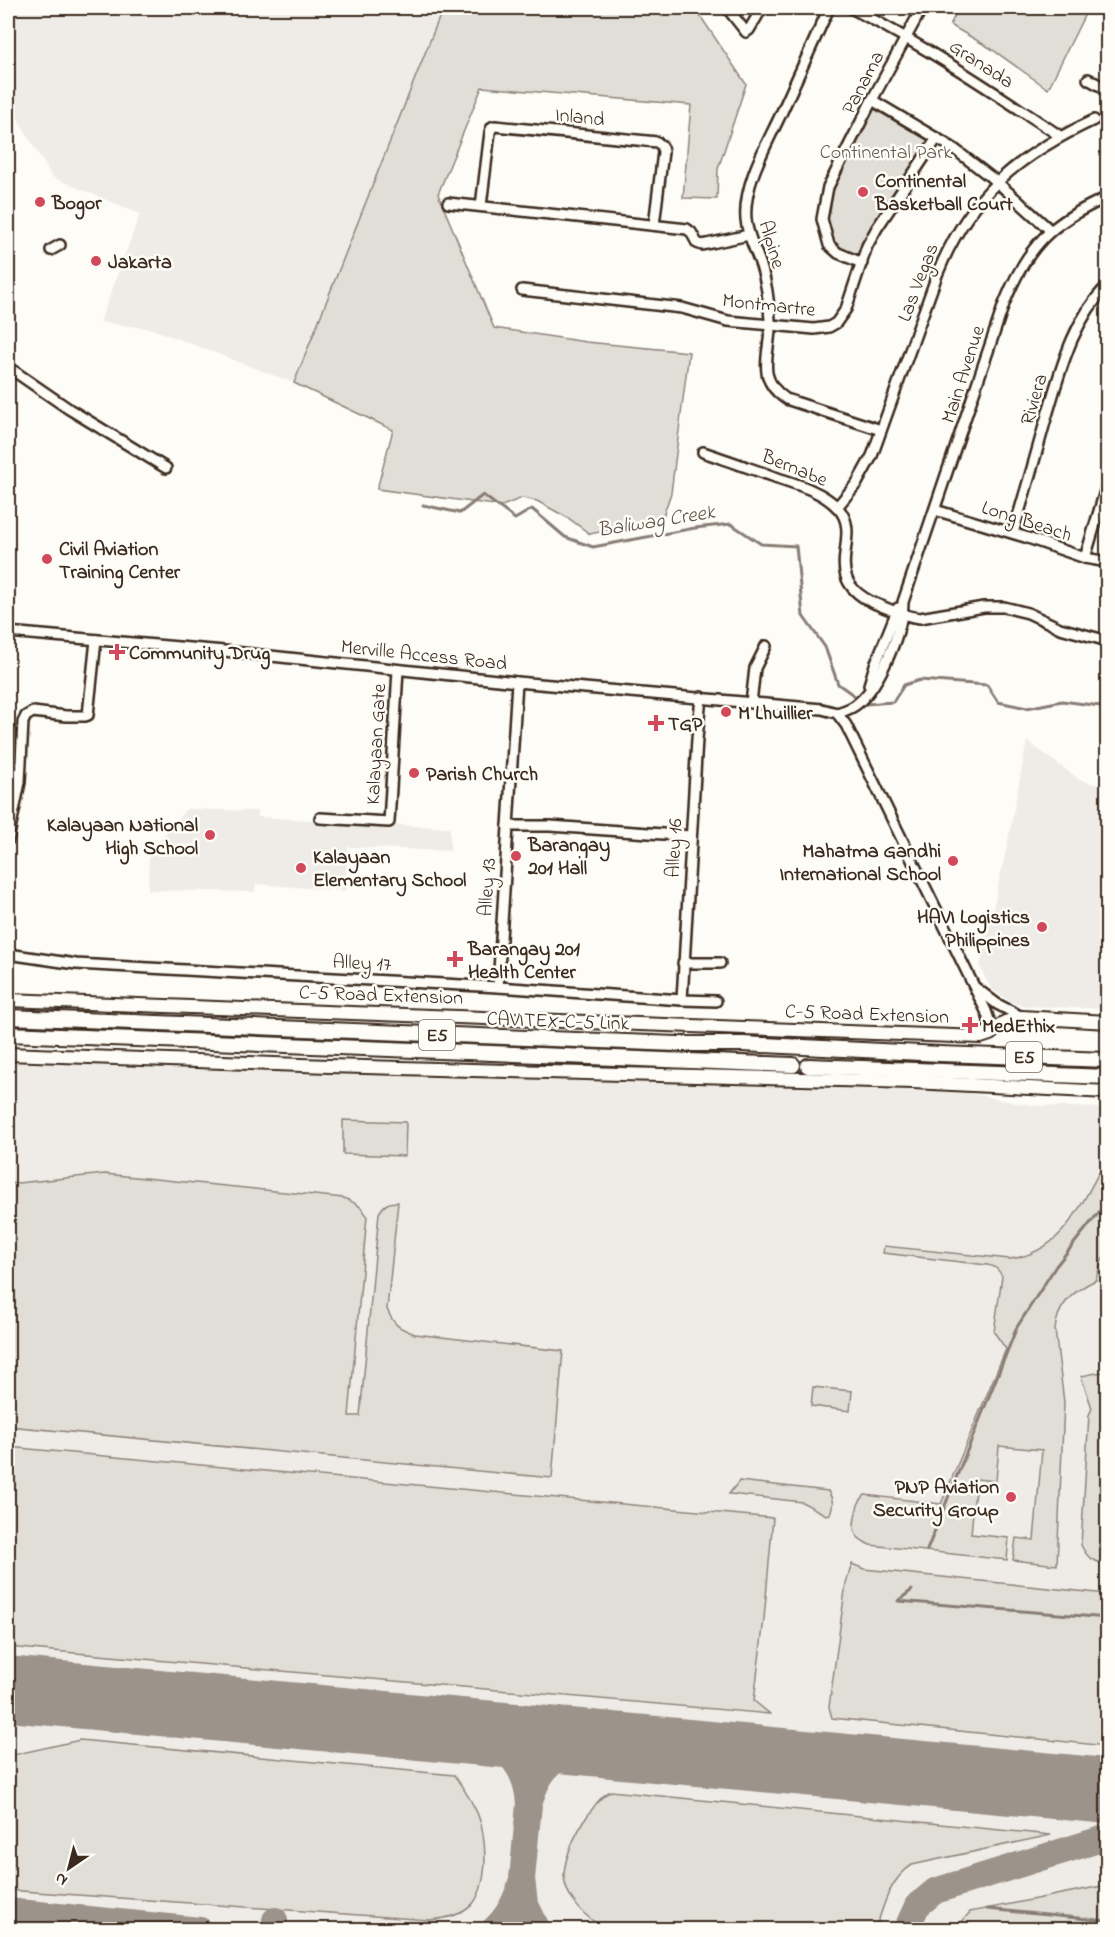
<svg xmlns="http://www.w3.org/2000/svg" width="1115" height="1937" font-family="'Indie Flower',sans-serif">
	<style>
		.built { fill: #efece7 }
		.green { fill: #e1ded7; stroke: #8e847a; stroke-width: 1.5 }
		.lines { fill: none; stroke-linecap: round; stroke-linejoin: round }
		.stream { stroke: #887d74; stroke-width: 3 }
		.taxiway { stroke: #9c938a; stroke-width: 26 }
		.runway { stroke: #9c938a; stroke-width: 66 }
		.minor-casing { stroke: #3b2a1e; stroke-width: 14 }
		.major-casing { stroke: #3b2a1e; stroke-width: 16 }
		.highway-casing { stroke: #3b2a1e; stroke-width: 18 }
		.minor { stroke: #fdfcf7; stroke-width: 9 }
		.major { stroke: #fdfcf7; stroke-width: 12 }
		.highway { stroke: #fdfcf7; stroke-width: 14 }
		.poi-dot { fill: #d1495b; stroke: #fdfcf7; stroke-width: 2 }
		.labels { text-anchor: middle; stroke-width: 5; stroke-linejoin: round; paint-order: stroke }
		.shield { fill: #fdfcf7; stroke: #75695f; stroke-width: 1.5 }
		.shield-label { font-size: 18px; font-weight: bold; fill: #3b2a1e }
		.street-label { font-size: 20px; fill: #3b2a1e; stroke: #fdfcf7 }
		.park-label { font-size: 20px; fill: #64574c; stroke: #fdfcf7 }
		.poi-label { font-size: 20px; font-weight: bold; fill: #3b2a1e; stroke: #fdfcf7; text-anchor: start }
		.water-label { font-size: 21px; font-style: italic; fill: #615349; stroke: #fdfcf7 }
	</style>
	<rect width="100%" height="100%" fill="#fdfcf7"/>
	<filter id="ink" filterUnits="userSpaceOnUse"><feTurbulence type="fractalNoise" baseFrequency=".0167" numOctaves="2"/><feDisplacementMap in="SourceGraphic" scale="12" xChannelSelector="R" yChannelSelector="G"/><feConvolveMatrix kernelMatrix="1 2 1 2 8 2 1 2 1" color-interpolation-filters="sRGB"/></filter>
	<g filter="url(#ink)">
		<g class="built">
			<path d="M 8,8 L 443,8 L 294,383 L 152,329 L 100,322 L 140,214 L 52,177 L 8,102 Z"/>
			<path d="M 1027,741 L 1080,780 L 1107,788 L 1107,1009 L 1026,1006 L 1013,1003 L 991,989 L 980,967 L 1008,841 Z"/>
			<path d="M 186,809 L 258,811 L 258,817 L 450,828 L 450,851 L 348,847 L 345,891 L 256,884 L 255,892 L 148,890 L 149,853 Z"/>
			<path d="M 8,1060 L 950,1089 L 1016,1103 L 1042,1106 L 1107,1108 L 1107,1929 L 8,1930 Z"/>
		</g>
		<g class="green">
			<path d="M 443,8 L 695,8 L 746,84 L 718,169 L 717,199 L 683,198 L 691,105 L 482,87 L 438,194 L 494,328 L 586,342 L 689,352 L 671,493 L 662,519 L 590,534 L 568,518 L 537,501 L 522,498 L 502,506 L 377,489 L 393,430 L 294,383 Z"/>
			<path d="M 959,8 L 1088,8 L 1048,89 L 990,48 L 950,25 Z"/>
			<path d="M 874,109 L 929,141 L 874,226 L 859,257 C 849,252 838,249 833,239 C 813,205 858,140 874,109 Z"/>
			<path d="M 343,1120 L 406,1122 L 405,1156 L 343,1154 Z"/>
			<path d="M 1107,1163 L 1107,1251 L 1100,1265 L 1096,1280 C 1074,1290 1057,1305 1055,1330 L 1064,1402 L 1057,1565 L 1013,1560 L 1016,1538 L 1034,1540 L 1042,1450 L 999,1446 L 996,1481 L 976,1479 L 971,1534 L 1009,1538 L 1007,1560 L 870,1545 C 852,1537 852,1530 856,1512 C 858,1504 859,1501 865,1495 L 941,1504 L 1006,1349 L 994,1332 L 1002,1276 C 998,1269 995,1266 987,1265 L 883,1253 L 884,1246 L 1010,1259 C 1062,1252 1079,1208 1102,1167 Z"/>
			<path d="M 105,1174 L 344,1198 C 355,1203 361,1205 367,1216 L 349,1416 L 360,1416 L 379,1213 C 384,1205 387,1202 398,1202 L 387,1309 C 394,1326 399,1328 415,1334 L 563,1351 L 552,1478 L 8,1426 L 8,1184 Z"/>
			<path d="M 1107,1371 L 1108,1371 L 1107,1564 C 1093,1562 1087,1558 1081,1545 L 1089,1415 L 1092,1408 L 1081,1376 Z"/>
			<path d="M 813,1387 L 852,1391 L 850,1411 L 811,1406 Z"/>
			<path d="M 8,1447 L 773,1518 L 764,1619 L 754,1701 L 770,1714 L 8,1647 Z"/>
			<path d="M 739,1481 L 828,1491 C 833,1499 834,1505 830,1514 L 826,1515 L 802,1502 L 729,1494 Z"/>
			<path d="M 852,1564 L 864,1569 L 1107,1594 L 1107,1746 L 832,1718 L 829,1707 L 846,1583 Z"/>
			<path d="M 80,1740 L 454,1775 C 463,1788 472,1800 478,1815 C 484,1830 485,1846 485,1861 C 483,1903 470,1917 429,1920 L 8,1890 L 8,1756 Z"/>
			<path d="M 611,1791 L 1051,1835 L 912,1865 C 890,1879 883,1906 876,1929 L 607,1929 C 587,1920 563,1897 564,1873 C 566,1853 575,1835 586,1818 C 593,1808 600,1796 611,1791 Z"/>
			<path d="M 1107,1885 L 1107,1929 L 958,1929 L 961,1923 L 970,1912 Z"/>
		</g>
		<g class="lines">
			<g class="stream">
				<path d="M 423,505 L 460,513 L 483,495 L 515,519 L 532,509 L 565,537 L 593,547 L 695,528 L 731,524 L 761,544 L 796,546 L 803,616 L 825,647 L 838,684 L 866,704 L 893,702 L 904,685 L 920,680 L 987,685 L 998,702 L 1027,708 L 1062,701 L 1108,707"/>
				<path d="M 927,1550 L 1017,1327 L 1056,1266 L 1108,1201"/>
				<path d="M 899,1600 L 912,1590"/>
				<path d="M 898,1601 L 1108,1618"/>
				<path d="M 987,1909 L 1108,1921"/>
			</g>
			<g class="taxiway">
				<path d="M 8,1697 L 37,1692"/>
				<path d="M 467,1731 C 503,1743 527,1764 529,1804 C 542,1758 562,1753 605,1744"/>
				<path d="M 522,1879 L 529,1804"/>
				<path d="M 8,1911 L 200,1930"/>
				<path d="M 274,1930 L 275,1920"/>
				<path d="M 493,1930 C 509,1916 517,1899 522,1879 L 525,1903 L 538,1930"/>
				<path d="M 906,1930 L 917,1906 L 935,1891 L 1108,1837"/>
			</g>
			<path class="runway" d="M 8,1689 L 1108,1791"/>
			<defs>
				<g id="minor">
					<path d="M 727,8 L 746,32 L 749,30 L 762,8"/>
					<path d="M 829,8 C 813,44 796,80 780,116 C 766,146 743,185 746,219 C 747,236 756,250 761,266 C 767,284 769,302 770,320 C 772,352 753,377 786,399 L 881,430"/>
					<path d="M 851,8 C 925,46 991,90 1060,136"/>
					<path d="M 1088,79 L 1108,90"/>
					<path d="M 872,100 L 953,148 L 997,182 L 1050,230"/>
					<path d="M 448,203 L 687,229 L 691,232 L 697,243 L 702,245 L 749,235"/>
					<path d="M 481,206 L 490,132 L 492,127 L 495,126 L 657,142 L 662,146 L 663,152 L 654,225"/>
					<path d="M 51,250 L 60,245"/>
					<path d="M 862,263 L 838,253 L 829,245 L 822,219 L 828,187 L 872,100 L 922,8"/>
					<path d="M 522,290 L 682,308 L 728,321 L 814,329 L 829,327 L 836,323 L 846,309 L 867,246 L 877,228 L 937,138"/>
					<path d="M 8,367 L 69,409 L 166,468"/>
					<path d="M 703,452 C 727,460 749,468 772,476 C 795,484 821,490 838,508 C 866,538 813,580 881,606 C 893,611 906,617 920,618 L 984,607 L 1004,607 L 1028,613 L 1060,628 L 1108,641"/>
					<path d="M 837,507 L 857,483 L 872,456 L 937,275 C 969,195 1017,156 1094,120"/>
					<path d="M 935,510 L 1025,537 L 1085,558 L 1108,562"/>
					<path d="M 1013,533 C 1024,496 1035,459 1045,422 C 1060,373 1071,322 1108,285"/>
					<path d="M 1085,558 L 1108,481"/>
					<path d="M 8,632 L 224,651 L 517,682 L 822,709 L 837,713 L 846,725 L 986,1011 L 989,1020 L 989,1030 L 982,1035"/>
					<path d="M 869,685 L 875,665 L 898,608"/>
					<path d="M 751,703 L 755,668 L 766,646"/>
					<path d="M 837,713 C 844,711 852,709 858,703 C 880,685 903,630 903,602 L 1004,304 C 1027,246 1051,222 1108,197"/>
					<path d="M 320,818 L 389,822 L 398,670"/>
					<path d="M 508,826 L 550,826 L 691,836"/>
					<path d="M 8,840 L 20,782 L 23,722 L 26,716 L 33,712 L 66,716 L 85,716 L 88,715 L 96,640"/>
					<path d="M 8,954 L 76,964 L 498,987 L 682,1000 L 716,1001"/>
					<path d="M 683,963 L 720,963"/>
					<path d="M 498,987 L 517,682"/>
					<path d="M 976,988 L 997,1004 L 1022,1017"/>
					<path d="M 682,1000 L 697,739 L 701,697"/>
				</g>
				<g id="major">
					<path d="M 8,1000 L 981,1037 L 990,1034 L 1005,1022 L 1022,1017 L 1108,1022"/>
					<path d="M 8,1054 L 329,1066 L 913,1082 L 1108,1092"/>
				</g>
				<g id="highway">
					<path d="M 8,1017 L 677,1044 L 743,1044 L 940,1054 L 1108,1060"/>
					<path d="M 8,1034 L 793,1065"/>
					<path d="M 808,1066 L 1108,1077"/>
				</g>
			</defs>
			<use href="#minor" class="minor-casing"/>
			<use href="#major" class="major-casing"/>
			<use href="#highway" class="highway-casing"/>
			<use href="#minor" class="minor"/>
			<use href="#major" class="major"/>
			<use href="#highway" class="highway"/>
		</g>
	</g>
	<g class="poi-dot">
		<circle cx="863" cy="192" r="6"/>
		<circle cx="40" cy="202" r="6"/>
		<circle cx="96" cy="261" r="6"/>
		<circle cx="47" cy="559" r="6"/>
		<path d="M114 643h6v6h6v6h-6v6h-6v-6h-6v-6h6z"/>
		<circle cx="726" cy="712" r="6"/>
		<path d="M653 714h6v6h6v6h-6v6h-6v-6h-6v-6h6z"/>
		<circle cx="414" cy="773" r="6"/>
		<circle cx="210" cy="835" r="6"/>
		<circle cx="516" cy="856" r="6"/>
		<circle cx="953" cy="861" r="6"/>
		<circle cx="301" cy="868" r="6"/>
		<circle cx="1042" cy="927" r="6"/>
		<path d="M452 950h6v6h6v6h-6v6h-6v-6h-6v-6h6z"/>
		<path d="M967 1016h6v6h6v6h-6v6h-6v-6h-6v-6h6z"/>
		<circle cx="1011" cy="1497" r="6"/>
	</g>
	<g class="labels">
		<g class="shield">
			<rect x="419" y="1020" width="36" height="30" rx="4.5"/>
			<rect x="1006" y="1042" width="36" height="30" rx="4.5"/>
		</g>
		<g class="shield-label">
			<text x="437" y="1041">E5</text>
			<text x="1024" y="1063">E5</text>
		</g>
		<g class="street-label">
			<text transform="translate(982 63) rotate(33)" y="7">Granada</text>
			<text transform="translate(862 82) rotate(-62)" y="7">Panama</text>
			<text transform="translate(580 116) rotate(6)" y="7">Inland</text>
			<text transform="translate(773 244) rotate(73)" y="7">Alpine</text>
			<text transform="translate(917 282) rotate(-69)" y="7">Las Vegas</text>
			<text transform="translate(769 304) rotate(6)" y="7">Montmartre</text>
			<text transform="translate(962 374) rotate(-72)" y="7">Main Avenue</text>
			<text transform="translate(1033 399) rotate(-74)" y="7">Riviera</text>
			<text transform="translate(795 467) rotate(22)" y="7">Bernabe</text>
			<text transform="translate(1027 520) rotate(18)" y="7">Long Beach</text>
			<text transform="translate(424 654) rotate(6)" y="7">Merville Access Road</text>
			<text transform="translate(375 744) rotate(-87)" y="7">Kalayaan Gate</text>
			<text transform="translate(673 848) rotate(-87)" y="7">Alley 16</text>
			<text transform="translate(486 887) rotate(-86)" y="7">Alley 13</text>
			<text transform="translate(362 962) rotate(3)" y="7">Alley 17</text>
			<text transform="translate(381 994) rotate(2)" y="7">C-5 Road Extension</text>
			<text transform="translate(867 1013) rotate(2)" y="7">C-5 Road Extension</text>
			<text transform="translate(558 1020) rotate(2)" y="7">CAVITEX–C-5 Link</text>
		</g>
		<g class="park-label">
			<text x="886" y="158">Continental Park</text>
		</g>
		<g class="poi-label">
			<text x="875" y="187">Continental<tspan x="875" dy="23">Basketball Court</tspan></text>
			<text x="52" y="209">Bogor</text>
			<text x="108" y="268">Jakarta</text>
			<text x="59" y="555">Civil Aviation<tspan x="59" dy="23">Training Center</tspan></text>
			<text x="129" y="659">Community Drug</text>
			<text x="738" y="719">M Lhuillier</text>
			<text x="668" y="730">TGP</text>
			<text x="426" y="780">Parish Church</text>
			<text x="198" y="831" text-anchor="end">Kalayaan National<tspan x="198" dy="23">High School</tspan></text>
			<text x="528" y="851">Barangay<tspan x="528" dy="23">201 Hall</tspan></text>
			<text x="941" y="857" text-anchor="end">Mahatma Gandhi<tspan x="941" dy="23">International School</tspan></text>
			<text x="313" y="863">Kalayaan<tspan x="313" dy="23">Elementary School</tspan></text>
			<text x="1030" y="923" text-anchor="end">HAVI Logistics<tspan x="1030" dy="23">Philippines</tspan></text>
			<text x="468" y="955">Barangay 201<tspan x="468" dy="23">Health Center</tspan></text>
			<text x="982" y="1032">MedEthix</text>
			<text x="999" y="1493" text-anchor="end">PNP Aviation<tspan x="999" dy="23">Security Group</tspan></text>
		</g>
		<g class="water-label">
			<text transform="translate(656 520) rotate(-9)" y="7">Baliwag Creek</text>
		</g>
	</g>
	<rect width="1115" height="1937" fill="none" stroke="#fdfcf7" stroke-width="30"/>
	<rect x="15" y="15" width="1085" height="1907" fill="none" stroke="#3b2a1e" stroke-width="2" filter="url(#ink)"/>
	<g transform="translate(69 1868) rotate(215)" stroke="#fdfcf7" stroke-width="4.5" paint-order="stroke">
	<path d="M0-4.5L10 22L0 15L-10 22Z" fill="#3b2a1e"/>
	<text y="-9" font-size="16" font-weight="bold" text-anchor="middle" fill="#3b2a1e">N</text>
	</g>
</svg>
